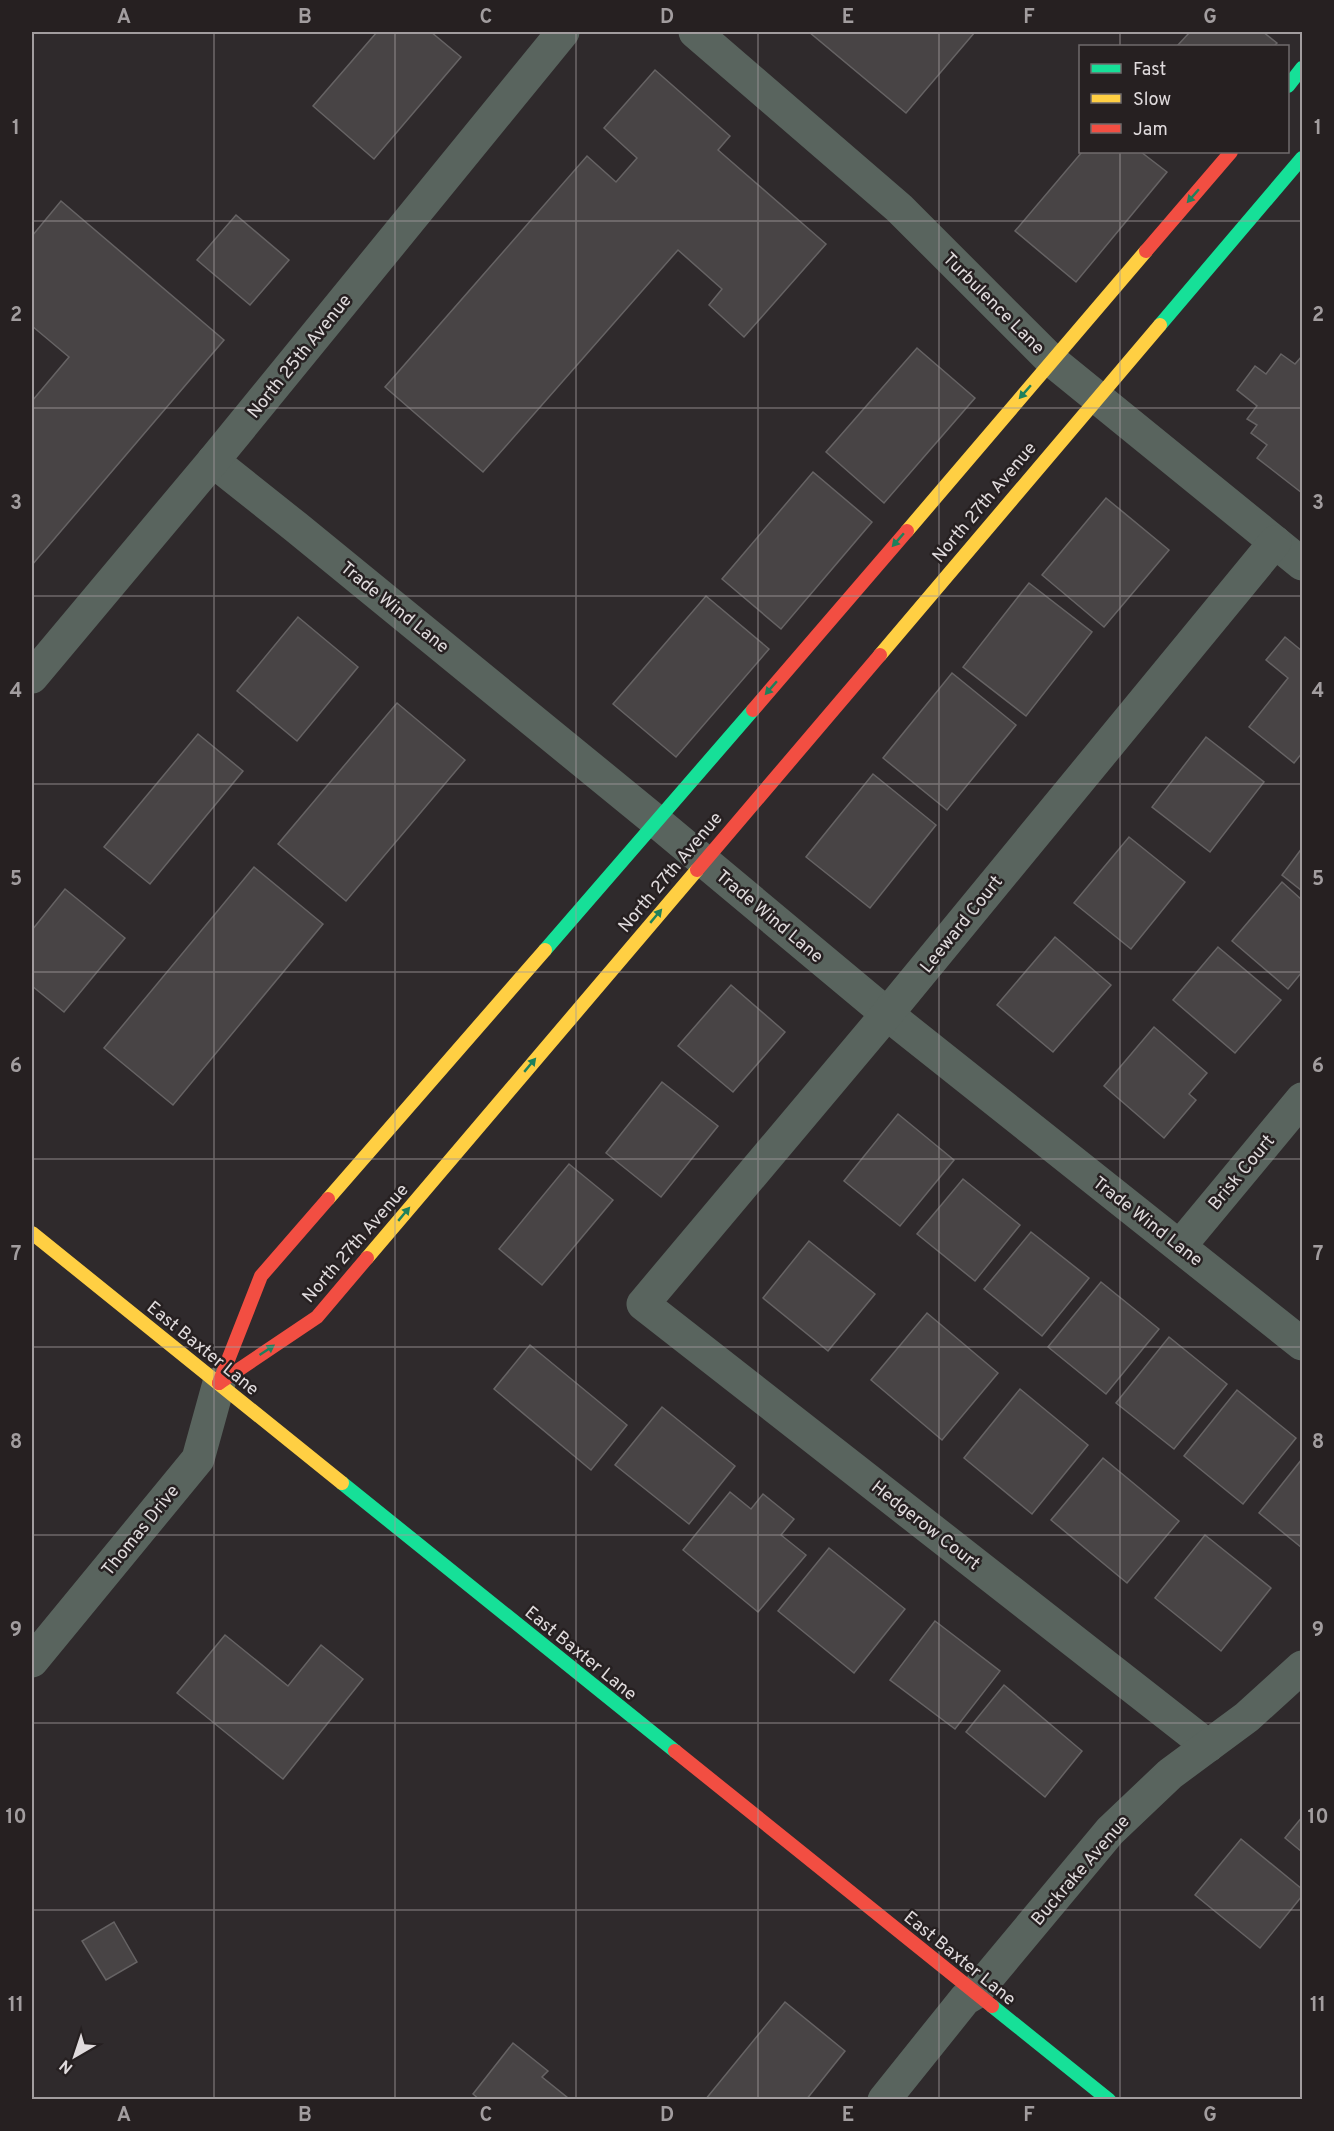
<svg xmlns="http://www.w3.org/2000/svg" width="1334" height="2131" font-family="Overpass,sans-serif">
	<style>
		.building { fill: #484445; stroke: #666364; stroke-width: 1.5 }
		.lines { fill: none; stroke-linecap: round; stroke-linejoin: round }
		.street { stroke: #59645e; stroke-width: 33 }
		.fast { stroke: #16e098; stroke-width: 14 }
		.slow { stroke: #ffcf43; stroke-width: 14 }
		.jam { stroke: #f24e42; stroke-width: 14 }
		.oneway { fill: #1e805c }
		.grid { fill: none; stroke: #a29d9f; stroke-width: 1.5; stroke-opacity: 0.55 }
		.labels { text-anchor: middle; stroke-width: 5; stroke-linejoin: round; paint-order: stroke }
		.street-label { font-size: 18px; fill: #e0dbdd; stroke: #262021 }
		.neatline { fill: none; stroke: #a29d9f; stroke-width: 2 }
		.grid-label { font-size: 20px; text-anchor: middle; font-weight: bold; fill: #a29d9f }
	</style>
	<rect width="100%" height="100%" fill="#2f2a2c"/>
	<g class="building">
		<path d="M 377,32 L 431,32 L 461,57 L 374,159 L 313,106 Z"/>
		<path d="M 809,32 L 975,32 L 906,113 Z"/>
		<path d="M 1190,32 L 1263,32 L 1277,43 L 1274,46 L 1177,46 Z"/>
		<path d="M 655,70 L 730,136 L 718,150 L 826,244 L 744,337 L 709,305 L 722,289 L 678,250 L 483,472 L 385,387 L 587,156 L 616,182 L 637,158 L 604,128 Z"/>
		<path d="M 1082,152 L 1141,152 L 1167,172 L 1076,282 L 1015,231 Z"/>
		<path d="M 61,201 L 224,340 L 32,565 L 32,401 L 69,357 L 32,326 L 32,236 Z"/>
		<path d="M 236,215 L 289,260 L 250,305 L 197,260 Z"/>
		<path d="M 917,348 L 975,398 L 884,503 L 826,452 Z"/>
		<path d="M 1281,354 L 1295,364 L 1302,356 L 1302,493 L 1257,458 L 1267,445 L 1251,433 L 1257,425 L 1247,419 L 1257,406 L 1237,390 L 1255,366 L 1266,374 Z"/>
		<path d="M 813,472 L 872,522 L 781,629 L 722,579 Z"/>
		<path d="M 1106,498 L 1169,550 L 1104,627 L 1042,575 Z"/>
		<path d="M 1029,583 L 1092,632 L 1026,716 L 963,667 Z"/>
		<path d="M 706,596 L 769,649 L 676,757 L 613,704 Z"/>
		<path d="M 298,617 L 358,667 L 297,741 L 237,691 Z"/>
		<path d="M 1285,637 L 1302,651 L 1302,753 L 1294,763 L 1249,727 L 1288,678 L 1266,660 Z"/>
		<path d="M 952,673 L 1016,725 L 947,810 L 883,758 Z"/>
		<path d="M 397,703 L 465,760 L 346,901 L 278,844 Z"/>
		<path d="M 198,734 L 243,771 L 150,884 L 104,847 Z"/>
		<path d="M 1206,737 L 1264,782 L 1210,852 L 1152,807 Z"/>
		<path d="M 873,774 L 936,825 L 870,908 L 806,857 Z"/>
		<path d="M 1129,837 L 1185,882 L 1131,949 L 1074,903 Z"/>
		<path d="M 1302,848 L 1302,891 L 1282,875 Z"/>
		<path d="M 254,867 L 323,924 L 173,1105 L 104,1048 Z"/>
		<path d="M 1282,882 L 1302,900 L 1302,972 L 1288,989 L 1232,941 Z"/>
		<path d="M 65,889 L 125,938 L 64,1012 L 32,986 L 32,930 Z"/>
		<path d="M 1055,937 L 1111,985 L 1053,1052 L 997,1005 Z"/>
		<path d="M 1218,947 L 1281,1000 L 1235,1053 L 1173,1000 Z"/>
		<path d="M 731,985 L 785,1032 L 733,1092 L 678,1046 Z"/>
		<path d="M 1154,1027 L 1207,1073 L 1189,1094 L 1196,1100 L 1164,1138 L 1104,1086 Z"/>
		<path d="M 662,1082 L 718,1126 L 661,1197 L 606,1153 Z"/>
		<path d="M 898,1114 L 954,1160 L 900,1226 L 844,1181 Z"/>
		<path d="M 569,1164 L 613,1200 L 542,1285 L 499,1249 Z"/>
		<path d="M 963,1179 L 1020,1225 L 975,1281 L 917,1234 Z"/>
		<path d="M 1031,1232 L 1089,1278 L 1042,1336 L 984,1289 Z"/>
		<path d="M 809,1241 L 875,1294 L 828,1351 L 763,1298 Z"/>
		<path d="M 1101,1282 L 1159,1329 L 1106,1394 L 1048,1347 Z"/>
		<path d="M 927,1313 L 998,1373 L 942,1440 L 871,1380 Z"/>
		<path d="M 1169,1337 L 1227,1384 L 1174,1449 L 1116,1403 Z"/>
		<path d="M 530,1345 L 627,1425 L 591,1470 L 494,1389 Z"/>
		<path d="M 1020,1389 L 1088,1445 L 1032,1514 L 964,1458 Z"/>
		<path d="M 1237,1390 L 1296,1438 L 1243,1504 L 1184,1456 Z"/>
		<path d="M 662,1407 L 735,1466 L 689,1524 L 615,1465 Z"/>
		<path d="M 1103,1458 L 1179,1521 L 1127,1583 L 1051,1520 Z"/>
		<path d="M 1302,1459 L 1302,1548 L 1259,1513 Z"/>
		<path d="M 730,1492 L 751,1509 L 763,1494 L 794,1519 L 781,1535 L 806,1555 L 758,1612 L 683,1550 Z"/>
		<path d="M 1205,1535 L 1271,1588 L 1221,1651 L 1155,1598 Z"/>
		<path d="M 829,1548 L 905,1609 L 854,1673 L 778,1611 Z"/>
		<path d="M 935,1621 L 1000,1671 L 955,1729 L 890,1680 Z"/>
		<path d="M 225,1635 L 288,1686 L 321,1645 L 363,1679 L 283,1779 L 177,1693 Z"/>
		<path d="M 1004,1685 L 1082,1751 L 1045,1797 L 966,1732 Z"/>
		<path d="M 1302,1817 L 1302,1852 L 1285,1838 Z"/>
		<path d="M 1241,1839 L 1302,1889 L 1302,1896 L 1260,1948 L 1195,1895 Z"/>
		<path d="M 114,1922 L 137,1962 L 106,1980 L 82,1941 Z"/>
		<path d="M 785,2002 L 845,2051 L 806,2100 L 705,2100 Z"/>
		<path d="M 513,2043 L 548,2071 L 542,2077 L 568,2098 L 567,2100 L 480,2100 L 473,2094 Z"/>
	</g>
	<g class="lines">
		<g class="street">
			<path d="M 695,32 L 899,208 L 1051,360 L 1302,564"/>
			<path d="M 213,461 L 296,527 L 657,822 L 887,1014 L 1302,1344"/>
			<path d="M 32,677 L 213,461 L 563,32"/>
			<path d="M 1180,1246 L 1302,1099"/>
			<path d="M 32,1661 L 198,1459 L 219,1383"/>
			<path d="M 1208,1746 L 643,1304 L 887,1014 L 1275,542"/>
			<path d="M 884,2100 L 965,1999 L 975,1993 L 1110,1831 L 1170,1774 L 1247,1717 L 1302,1667"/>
		</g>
		<g class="fast">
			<path d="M 1288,86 L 1302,68"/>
			<path d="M 1160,325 L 1302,158"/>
			<path d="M 545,950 L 753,710"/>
			<path d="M 342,1483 L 675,1751"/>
			<path d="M 992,2006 L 1109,2100"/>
		</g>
		<g class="slow">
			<path d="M 907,531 L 1146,251"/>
			<path d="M 880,655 L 1160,325"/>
			<path d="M 328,1199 L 545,950"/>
			<path d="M 32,1233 L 342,1483"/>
			<path d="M 367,1258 L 697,870"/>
		</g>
		<g class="jam">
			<path d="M 1146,251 L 1231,152"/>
			<path d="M 753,710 L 907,531"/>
			<path d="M 697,870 L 880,655"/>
			<path d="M 219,1383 L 317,1317 L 367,1258"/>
			<path d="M 219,1383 L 261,1276 L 328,1199"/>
			<path d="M 675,1751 L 992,2006"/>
		</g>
	</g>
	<defs><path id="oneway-solid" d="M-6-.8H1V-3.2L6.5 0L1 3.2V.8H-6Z" transform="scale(1.5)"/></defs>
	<g class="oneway">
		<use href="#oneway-solid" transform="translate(1193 196) rotate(131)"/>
		<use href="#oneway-solid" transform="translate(1025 392) rotate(131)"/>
		<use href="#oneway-solid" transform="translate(898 540) rotate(131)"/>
		<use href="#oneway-solid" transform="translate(771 688) rotate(131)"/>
		<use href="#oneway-solid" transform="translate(656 916) rotate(-50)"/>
		<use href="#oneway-solid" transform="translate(530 1065) rotate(-50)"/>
		<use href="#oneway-solid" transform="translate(404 1214) rotate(-50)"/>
		<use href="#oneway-solid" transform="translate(267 1350) rotate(-34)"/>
	</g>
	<path class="grid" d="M 214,32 L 214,2100M 395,32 L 395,2100M 576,32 L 576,2100M 758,32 L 758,2100M 939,32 L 939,2100M 1120,32 L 1120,46M 1120,152 L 1120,2100M 32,221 L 1302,221M 32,408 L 1302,408M 32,596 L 1302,596M 32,784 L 1302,784M 32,972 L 1302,972M 32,1159 L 1302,1159M 32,1347 L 1302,1347M 32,1535 L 1302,1535M 32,1723 L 1302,1723M 32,1910 L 1302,1910"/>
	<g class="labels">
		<g class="street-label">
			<text transform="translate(994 303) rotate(45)" y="6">Turbulence Lane</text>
			<text transform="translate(299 356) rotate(-51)" y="6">North 25th Avenue</text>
			<text transform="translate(984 502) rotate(-50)" y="6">North 27th Avenue</text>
			<text transform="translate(395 607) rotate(39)" y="6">Trade Wind Lane</text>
			<text transform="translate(670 872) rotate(-50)" y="6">North 27th Avenue</text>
			<text transform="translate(770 916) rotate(40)" y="6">Trade Wind Lane</text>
			<text transform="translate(961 924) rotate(-51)" y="6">Leeward Court</text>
			<text transform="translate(1241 1172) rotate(-50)" y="6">Brisk Court</text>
			<text transform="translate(1148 1221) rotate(38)" y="6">Trade Wind Lane</text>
			<text transform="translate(355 1243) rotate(-49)" y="6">North 27th Avenue</text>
			<text transform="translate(203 1348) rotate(39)" y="6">East Baxter Lane</text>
			<text transform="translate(926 1525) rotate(38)" y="6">Hedgerow Court</text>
			<text transform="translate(140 1530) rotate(-51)" y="6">Thomas Drive</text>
			<text transform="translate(581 1653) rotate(39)" y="6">East Baxter Lane</text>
			<text transform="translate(1080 1870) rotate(-49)" y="6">Buckrake Avenue</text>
			<text transform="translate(960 1958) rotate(39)" y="6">East Baxter Lane</text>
		</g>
	</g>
	<rect width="1334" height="2131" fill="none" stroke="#262021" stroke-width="66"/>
	<rect x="1079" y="45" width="210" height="108" fill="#262021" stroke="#706b6c" stroke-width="1.5"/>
	<rect x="1091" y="64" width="30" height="9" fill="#16e098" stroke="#706b6c" stroke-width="1.5"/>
	<text x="1133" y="75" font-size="18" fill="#e0dbdd">Fast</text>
	<rect x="1091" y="94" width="30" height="9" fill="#ffcf43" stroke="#706b6c" stroke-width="1.5"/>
	<text x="1133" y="105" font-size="18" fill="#e0dbdd">Slow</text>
	<rect x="1091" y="124" width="30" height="9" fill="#f24e42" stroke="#706b6c" stroke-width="1.5"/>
	<text x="1133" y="135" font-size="18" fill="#e0dbdd">Jam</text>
	<g transform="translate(75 2056) rotate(219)" stroke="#262021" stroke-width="4.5" paint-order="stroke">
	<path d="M0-4.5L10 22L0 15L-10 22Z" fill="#e0dbdd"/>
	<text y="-9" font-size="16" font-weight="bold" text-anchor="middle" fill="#e0dbdd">N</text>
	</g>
	<rect x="33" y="33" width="1268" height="2065" class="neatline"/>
	<g class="grid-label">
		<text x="124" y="23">A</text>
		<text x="305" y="23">B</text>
		<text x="486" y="23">C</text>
		<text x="667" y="23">D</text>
		<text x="848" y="23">E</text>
		<text x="1029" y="23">F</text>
		<text x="1210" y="23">G</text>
		<text x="16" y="134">1</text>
		<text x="1318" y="134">1</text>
		<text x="16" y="321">2</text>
		<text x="1318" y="321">2</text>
		<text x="16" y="509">3</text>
		<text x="1318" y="509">3</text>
		<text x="16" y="697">4</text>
		<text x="1318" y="697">4</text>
		<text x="16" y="885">5</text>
		<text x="1318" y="885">5</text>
		<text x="16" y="1072">6</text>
		<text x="1318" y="1072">6</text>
		<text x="16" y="1260">7</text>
		<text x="1318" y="1260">7</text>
		<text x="16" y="1448">8</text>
		<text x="1318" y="1448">8</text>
		<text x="16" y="1636">9</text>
		<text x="1318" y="1636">9</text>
		<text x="16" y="1823">10</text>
		<text x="1318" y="1823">10</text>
		<text x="16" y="2011">11</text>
		<text x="1318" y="2011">11</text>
		<text x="124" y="2121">A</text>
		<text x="305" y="2121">B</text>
		<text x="486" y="2121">C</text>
		<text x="667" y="2121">D</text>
		<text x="848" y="2121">E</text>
		<text x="1029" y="2121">F</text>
		<text x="1210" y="2121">G</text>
	</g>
</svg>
